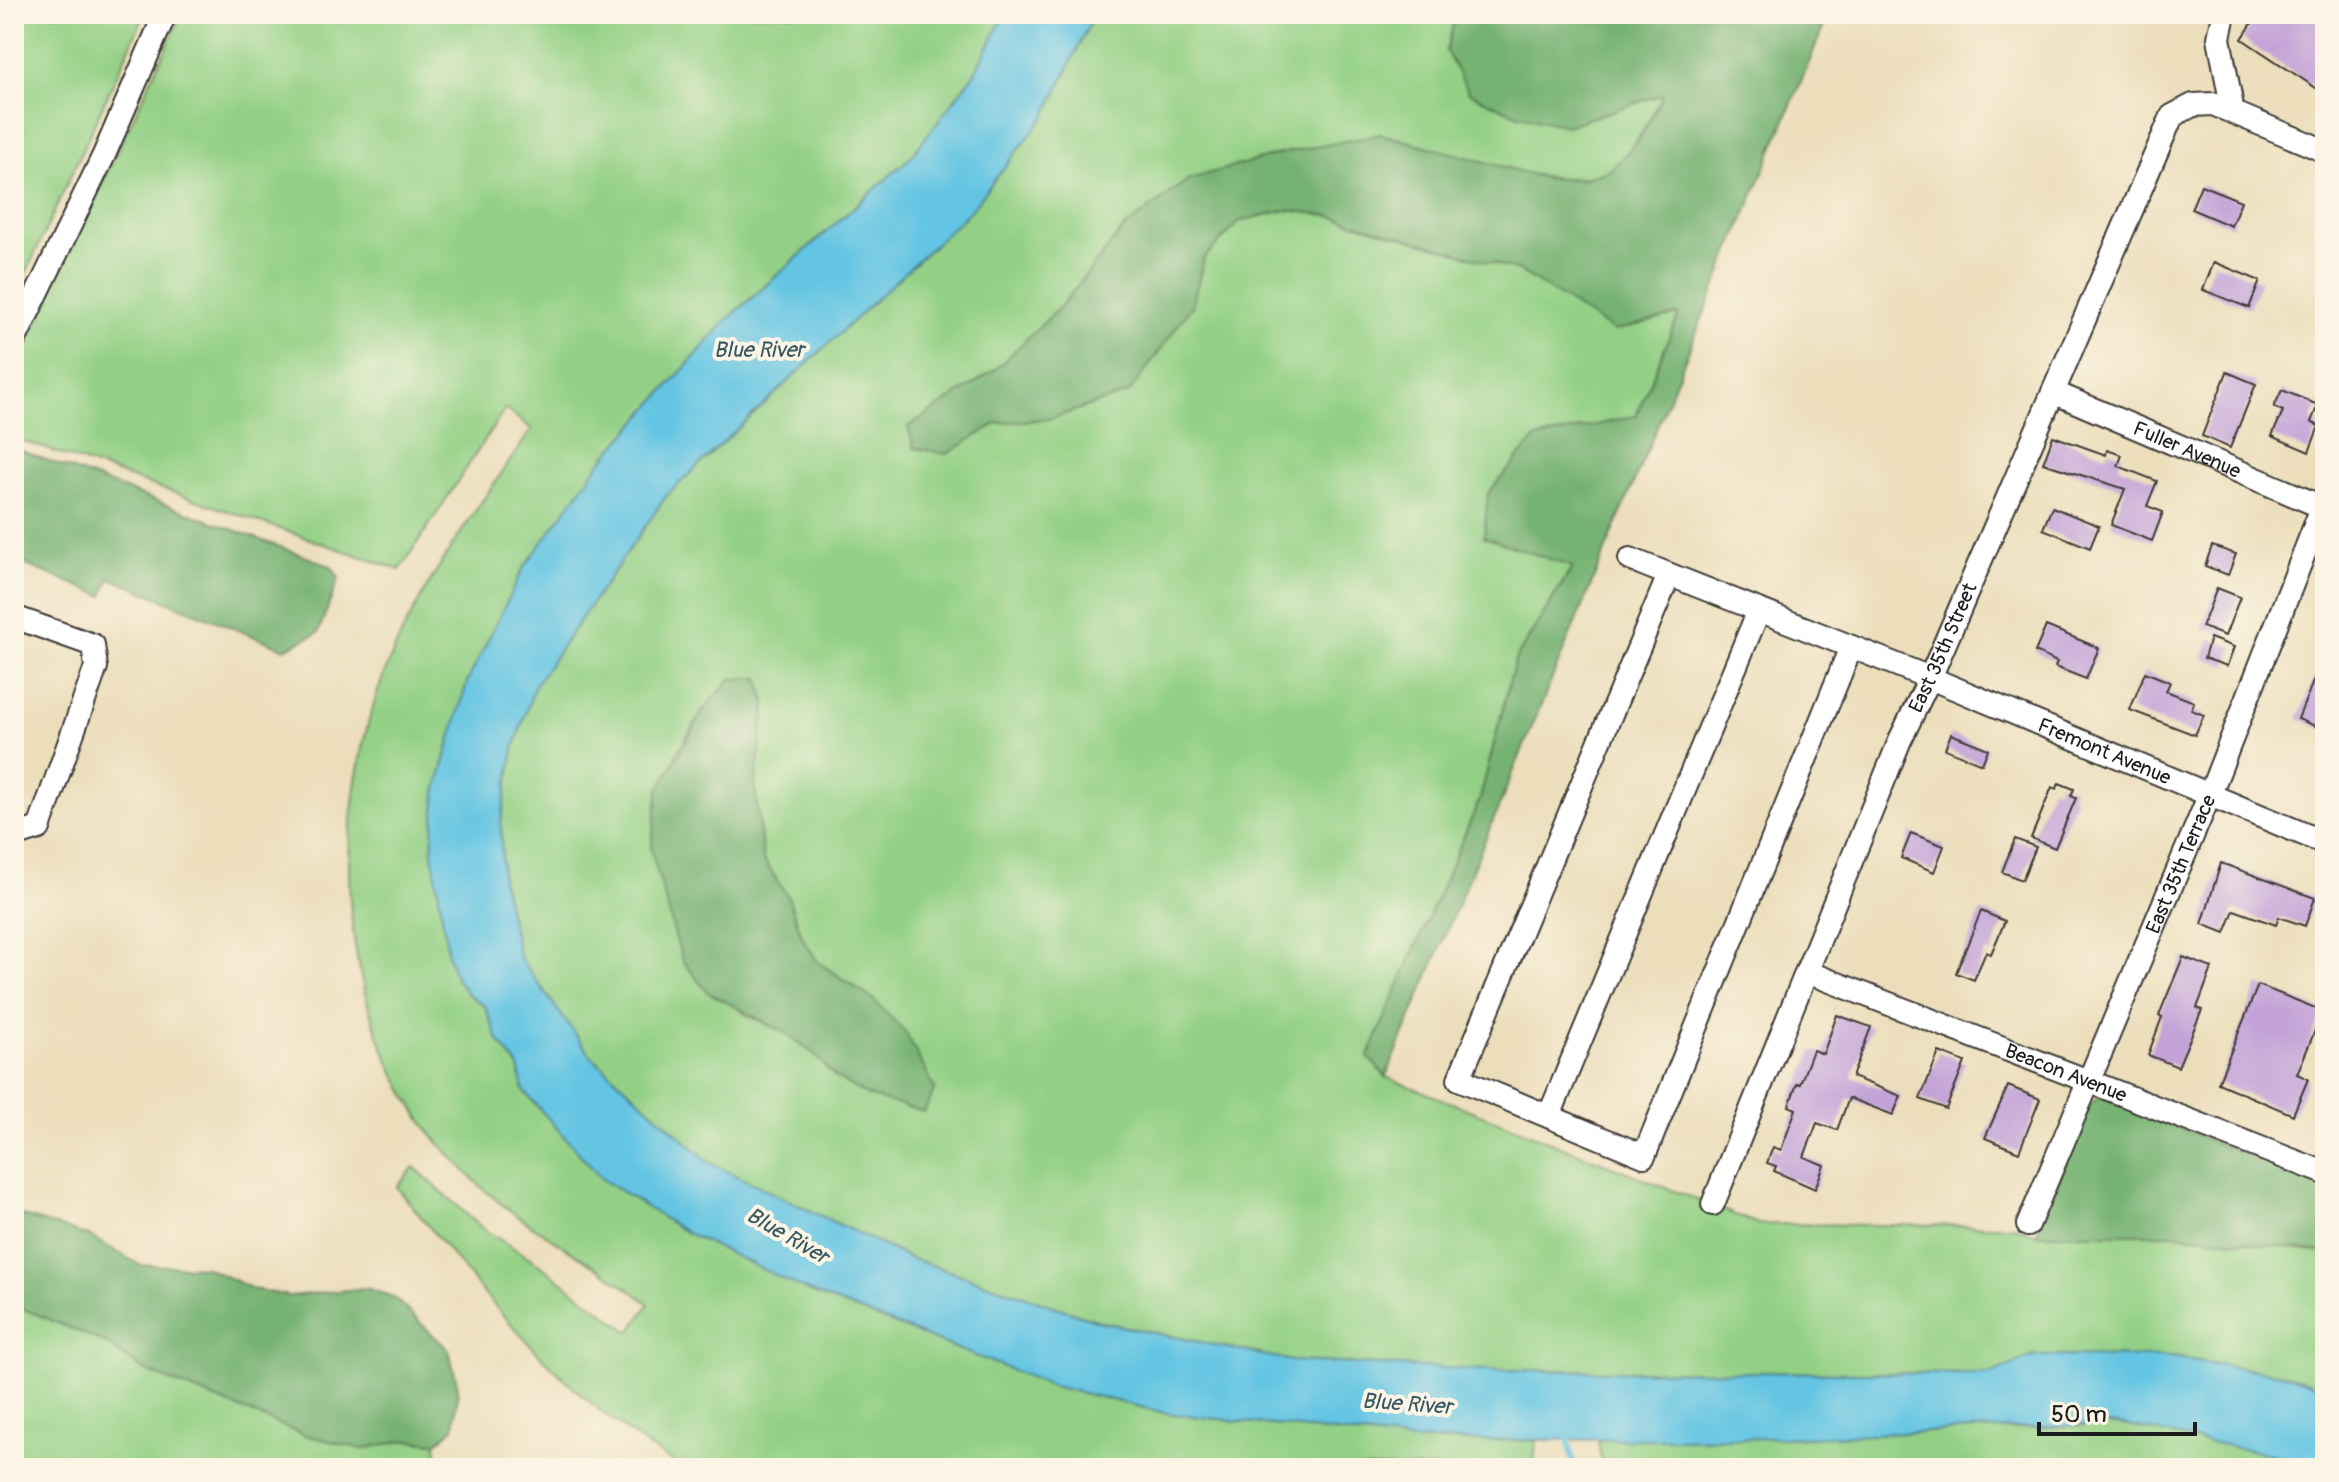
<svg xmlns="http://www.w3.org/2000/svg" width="2339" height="1482" font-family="Pangolin,sans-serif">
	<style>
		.green { fill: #93d085; stroke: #587650; stroke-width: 2; fill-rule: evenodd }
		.forest { fill: #76b272; stroke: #496747; stroke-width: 2 }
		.water { fill: #64c5e3; stroke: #407080; stroke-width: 2 }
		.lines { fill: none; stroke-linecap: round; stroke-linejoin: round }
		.stream { stroke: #64c5e3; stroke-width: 6 }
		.building { fill: #c3a3d8 }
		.minor-casing { stroke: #3b3934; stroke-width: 26 }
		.minor { stroke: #fff; stroke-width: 22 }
		.labels { text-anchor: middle; stroke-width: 8; stroke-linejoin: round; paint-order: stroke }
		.street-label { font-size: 20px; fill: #1c1c1c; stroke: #fcf5e5 }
		.water-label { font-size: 22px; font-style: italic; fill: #355762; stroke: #fcf5e5 }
	</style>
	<rect width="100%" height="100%" fill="#fcf5e5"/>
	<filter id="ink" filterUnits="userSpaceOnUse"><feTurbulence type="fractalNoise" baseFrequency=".0125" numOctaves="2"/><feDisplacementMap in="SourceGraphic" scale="16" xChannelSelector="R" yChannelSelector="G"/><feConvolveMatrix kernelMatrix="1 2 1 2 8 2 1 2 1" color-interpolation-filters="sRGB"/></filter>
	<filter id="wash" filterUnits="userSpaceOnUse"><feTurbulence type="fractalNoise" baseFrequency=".006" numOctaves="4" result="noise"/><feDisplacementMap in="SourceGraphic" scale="32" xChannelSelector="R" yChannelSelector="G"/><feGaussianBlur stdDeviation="1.8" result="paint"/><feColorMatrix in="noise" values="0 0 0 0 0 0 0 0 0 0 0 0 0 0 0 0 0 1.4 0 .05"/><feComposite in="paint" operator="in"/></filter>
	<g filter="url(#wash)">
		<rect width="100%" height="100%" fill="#ecdebb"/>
		<g class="green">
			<path d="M 14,14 L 145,14 L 14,299 Z"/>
			<path d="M 182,14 L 1005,14 L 974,74 L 911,157 L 728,319 L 467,682 L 436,792 L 448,955 L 456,978 L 468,994 L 485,1006 L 498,1040 L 519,1067 L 523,1090 L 602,1179 L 806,1290 L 1053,1386 L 1166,1413 L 1415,1441 L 1537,1440 L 1533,1468 L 684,1468 C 566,1403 480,1290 397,1187 L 414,1167 L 483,1229 L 533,1260 L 630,1332 L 649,1304 C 593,1259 523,1229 472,1178 C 456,1161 437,1143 424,1124 C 327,983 329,783 402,633 C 438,560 487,495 532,429 L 505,409 L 400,570 L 14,438 L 14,371 Z"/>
			<path d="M 1094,14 L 1456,14 L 1446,51 L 1566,126 L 1664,93 C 1649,120 1636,148 1612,168 C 1572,200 1428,147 1380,134 L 1061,306 L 996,369 L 908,427 L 947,454 L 997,423 L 1049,419 L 1192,306 L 1204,258 L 1240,221 L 1286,210 L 1327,215 L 1520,271 L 1614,331 L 1680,313 L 1636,416 L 1535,439 L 1485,537 L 1573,566 L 1515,660 L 1480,799 L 1368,1057 L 1386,1077 L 1758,1224 L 2014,1226 L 2036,1234 L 2177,1234 L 2325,1252 L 2325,1388 L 2288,1375 L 2171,1357 L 2033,1356 L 1992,1374 L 1486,1370 L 1292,1361 L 1102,1322 L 907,1257 L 710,1163 L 592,1057 L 519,957 L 502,881 L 501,822 L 514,748 L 535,685 L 667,495 L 968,213 L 1046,115 ZM 759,678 L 755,787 L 763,859 L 788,897 L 803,939 L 818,962 L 874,1000 L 835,1077 L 814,1054 L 786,1033 L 746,1015 L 682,960 L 668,899 L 676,754 L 703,711 L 731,679 Z"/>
			<path d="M 14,1305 L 104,1342 L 144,1370 L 305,1435 L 363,1449 L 406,1440 L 436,1443 L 438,1468 L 14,1468 Z"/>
			<path d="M 2118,1424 L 2316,1461 L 2325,1468 L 1602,1468 L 1598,1439 L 1781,1438 Z"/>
		</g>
		<g class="forest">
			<path d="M 1456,14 L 1829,14 L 1386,1077 L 1368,1057 L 1480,799 L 1515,660 L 1573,567 L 1484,537 L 1488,493 L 1535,439 L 1636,416 L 1679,314 L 1614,331 L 1520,271 L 1327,215 L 1286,210 L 1240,221 L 1204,258 L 1192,306 L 1129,393 L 1049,419 L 997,423 L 947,454 L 914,448 L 908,427 L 996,369 L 1061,306 L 1123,229 L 1189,179 L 1279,154 L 1381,134 L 1545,178 L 1584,179 L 1610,170 L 1640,138 L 1663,94 L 1566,126 L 1515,114 L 1469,93 L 1446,51 Z"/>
			<path d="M 14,448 L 331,566 L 339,578 L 318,633 L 285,649 L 110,578 L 103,596 L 14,560 Z"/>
			<path d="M 759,678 L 766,705 L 755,787 L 763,859 L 788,897 L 803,939 L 818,962 L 874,1000 L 906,1033 L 935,1089 L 924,1112 L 868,1096 L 835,1077 L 814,1054 L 786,1033 L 707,992 L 682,960 L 651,849 L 659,789 L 703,711 L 731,679 Z"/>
			<path d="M 2100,1096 L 2325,1186 L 2325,1252 L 2177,1234 L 2036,1234 L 2089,1105 Z"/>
			<path d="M 14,1213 L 89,1236 L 140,1265 L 205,1267 L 253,1289 L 289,1296 L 366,1288 L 393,1297 L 449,1350 L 458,1387 L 454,1428 L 436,1443 L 405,1440 L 363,1449 L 305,1435 L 144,1370 L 104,1342 L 14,1305 Z"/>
		</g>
		<path class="water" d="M 1005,14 L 1094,14 L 1046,115 L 968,213 L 667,495 L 535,685 L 514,748 L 501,822 L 502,881 L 519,957 L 592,1057 L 710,1163 L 907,1257 L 1101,1322 L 1292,1361 L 1486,1370 L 1992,1374 L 2033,1356 L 2171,1357 L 2288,1375 L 2325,1388 L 2325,1465 L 2118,1424 L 1781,1438 L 1415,1441 L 1166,1413 L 1053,1386 L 806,1290 L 687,1233 L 602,1179 L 523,1090 L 519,1067 L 498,1040 L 485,1006 L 468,994 L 456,978 L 448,955 L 432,850 L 436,792 L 467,682 L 523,569 L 600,463 L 728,319 L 911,157 L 974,74 Z"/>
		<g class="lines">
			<path class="stream" d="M 1567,1432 L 1574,1468"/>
		</g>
		<g id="blocks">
			<g class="building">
				<path d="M 2258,14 L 2325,14 L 2325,94 L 2242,39 Z"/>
				<path d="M 2201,185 L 2241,201 L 2231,226 L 2191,209 Z"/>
				<path d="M 2214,262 L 2260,281 L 2249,308 L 2203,290 Z"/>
				<path d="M 2227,372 L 2256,384 L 2230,448 L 2202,436 Z"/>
				<path d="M 2282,390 L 2318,405 L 2311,422 L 2319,426 L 2309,452 L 2272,436 L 2283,411 L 2274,407 Z"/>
				<path d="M 2053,436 L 2106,455 L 2107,450 L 2122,455 L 2118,466 L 2157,481 L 2147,506 L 2163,512 L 2152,541 L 2111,525 L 2125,489 L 2043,463 Z"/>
				<path d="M 2052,507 L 2099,526 L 2090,548 L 2043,529 Z"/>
				<path d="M 2212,546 L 2236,554 L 2228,575 L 2205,566 Z"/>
				<path d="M 2217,588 L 2240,597 L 2225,636 L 2202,627 Z"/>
				<path d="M 2046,626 L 2099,648 L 2086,679 L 2055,667 L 2057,662 L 2035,652 Z"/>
				<path d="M 2210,638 L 2234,647 L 2227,666 L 2204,658 Z"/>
				<path d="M 2324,654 L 2325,655 L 2325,730 L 2298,719 Z"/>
				<path d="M 2145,672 L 2170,682 L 2166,691 L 2194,702 L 2191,710 L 2204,715 L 2195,735 L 2130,710 Z"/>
				<path d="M 1951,734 L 1988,749 L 1982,764 L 1945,749 Z"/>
				<path d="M 2059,783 L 2074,789 L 2071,796 L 2076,798 L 2055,848 L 2031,838 L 2052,787 L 2057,789 Z"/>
				<path d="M 1911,833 L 1944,846 L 1934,872 L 1901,858 Z"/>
				<path d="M 2015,839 L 2036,847 L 2022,880 L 2002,872 Z"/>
				<path d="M 2221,863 L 2315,898 L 2305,926 L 2279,917 L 2276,925 L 2234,910 L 2225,933 L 2202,924 Z"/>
				<path d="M 1981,911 L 2005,921 L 1991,954 L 1986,952 L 1974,980 L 1956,973 Z"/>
				<path d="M 2183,957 L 2212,968 L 2197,1008 L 2202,1010 L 2178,1067 L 2148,1055 L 2162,1017 L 2159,1015 Z"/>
				<path d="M 2258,985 L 2323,1011 L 2297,1074 L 2308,1079 L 2293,1115 L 2218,1083 Z"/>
				<path d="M 1837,1015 L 1871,1027 L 1852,1077 L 1901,1096 L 1893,1115 L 1849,1098 L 1837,1130 L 1817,1123 L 1804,1157 L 1824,1165 L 1815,1189 L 1774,1171 L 1776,1166 L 1767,1163 L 1773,1147 L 1781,1150 L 1796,1109 L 1789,1106 L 1797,1083 L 1800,1084 L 1813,1050 L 1823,1054 Z"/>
				<path d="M 1939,1052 L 1965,1062 L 1946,1109 L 1920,1099 Z"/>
				<path d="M 2008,1086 L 2040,1099 L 2019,1152 L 1985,1138 Z"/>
			</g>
		</g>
	</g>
	<g filter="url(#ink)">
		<use href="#blocks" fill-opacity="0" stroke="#3b3934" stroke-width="2"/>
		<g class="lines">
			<defs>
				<g id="minor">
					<path d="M 2224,14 L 2219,38 L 2233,112"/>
					<path d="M 14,341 L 104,155 L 165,14"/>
					<path id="s1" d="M 2053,392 L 2322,507"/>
					<path id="s2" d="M 1630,559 L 1930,678 L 2325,843"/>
					<path d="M 1669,575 L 1459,1079 L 1644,1156 L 1851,647"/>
					<path d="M 14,617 L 93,645 L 96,667 L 39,828 L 14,836"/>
					<path id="s3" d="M 1807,972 L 2325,1173"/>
					<path d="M 1549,1116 L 1759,610"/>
					<path id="s4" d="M 1713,1204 L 1900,740 L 1930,678 L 2172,116 L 2193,105 L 2213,104 L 2325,151"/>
					<path id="s5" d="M 2028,1225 L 2210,794 L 2325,500"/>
				</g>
			</defs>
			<use href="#minor" class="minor-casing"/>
			<use href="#minor" class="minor"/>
		</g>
	</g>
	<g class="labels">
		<g class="street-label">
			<text dy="7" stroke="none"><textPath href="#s1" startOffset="146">Fuller Avenue</textPath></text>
			<text dy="7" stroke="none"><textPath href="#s4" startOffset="602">East 35th Street</textPath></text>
			<text dy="7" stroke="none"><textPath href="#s2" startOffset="512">Fremont Avenue</textPath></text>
			<text dy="7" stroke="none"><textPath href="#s5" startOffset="392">East 35th Terrace</textPath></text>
			<text dy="7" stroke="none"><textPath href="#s3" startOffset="278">Beacon Avenue</textPath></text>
		</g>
		<g class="water-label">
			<text x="759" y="357">Blue River</text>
			<text transform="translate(788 1235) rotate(30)" y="8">Blue River</text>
			<text transform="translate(1407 1403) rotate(4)" y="8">Blue River</text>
		</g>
	</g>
	<rect width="2339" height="1482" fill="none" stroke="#fcf5e5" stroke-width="48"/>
	<path d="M2039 1422v12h156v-12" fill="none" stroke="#1c1c1c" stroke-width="4"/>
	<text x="2051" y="1422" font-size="24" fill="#1c1c1c" stroke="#fcf5e5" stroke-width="6" paint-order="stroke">50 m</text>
</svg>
